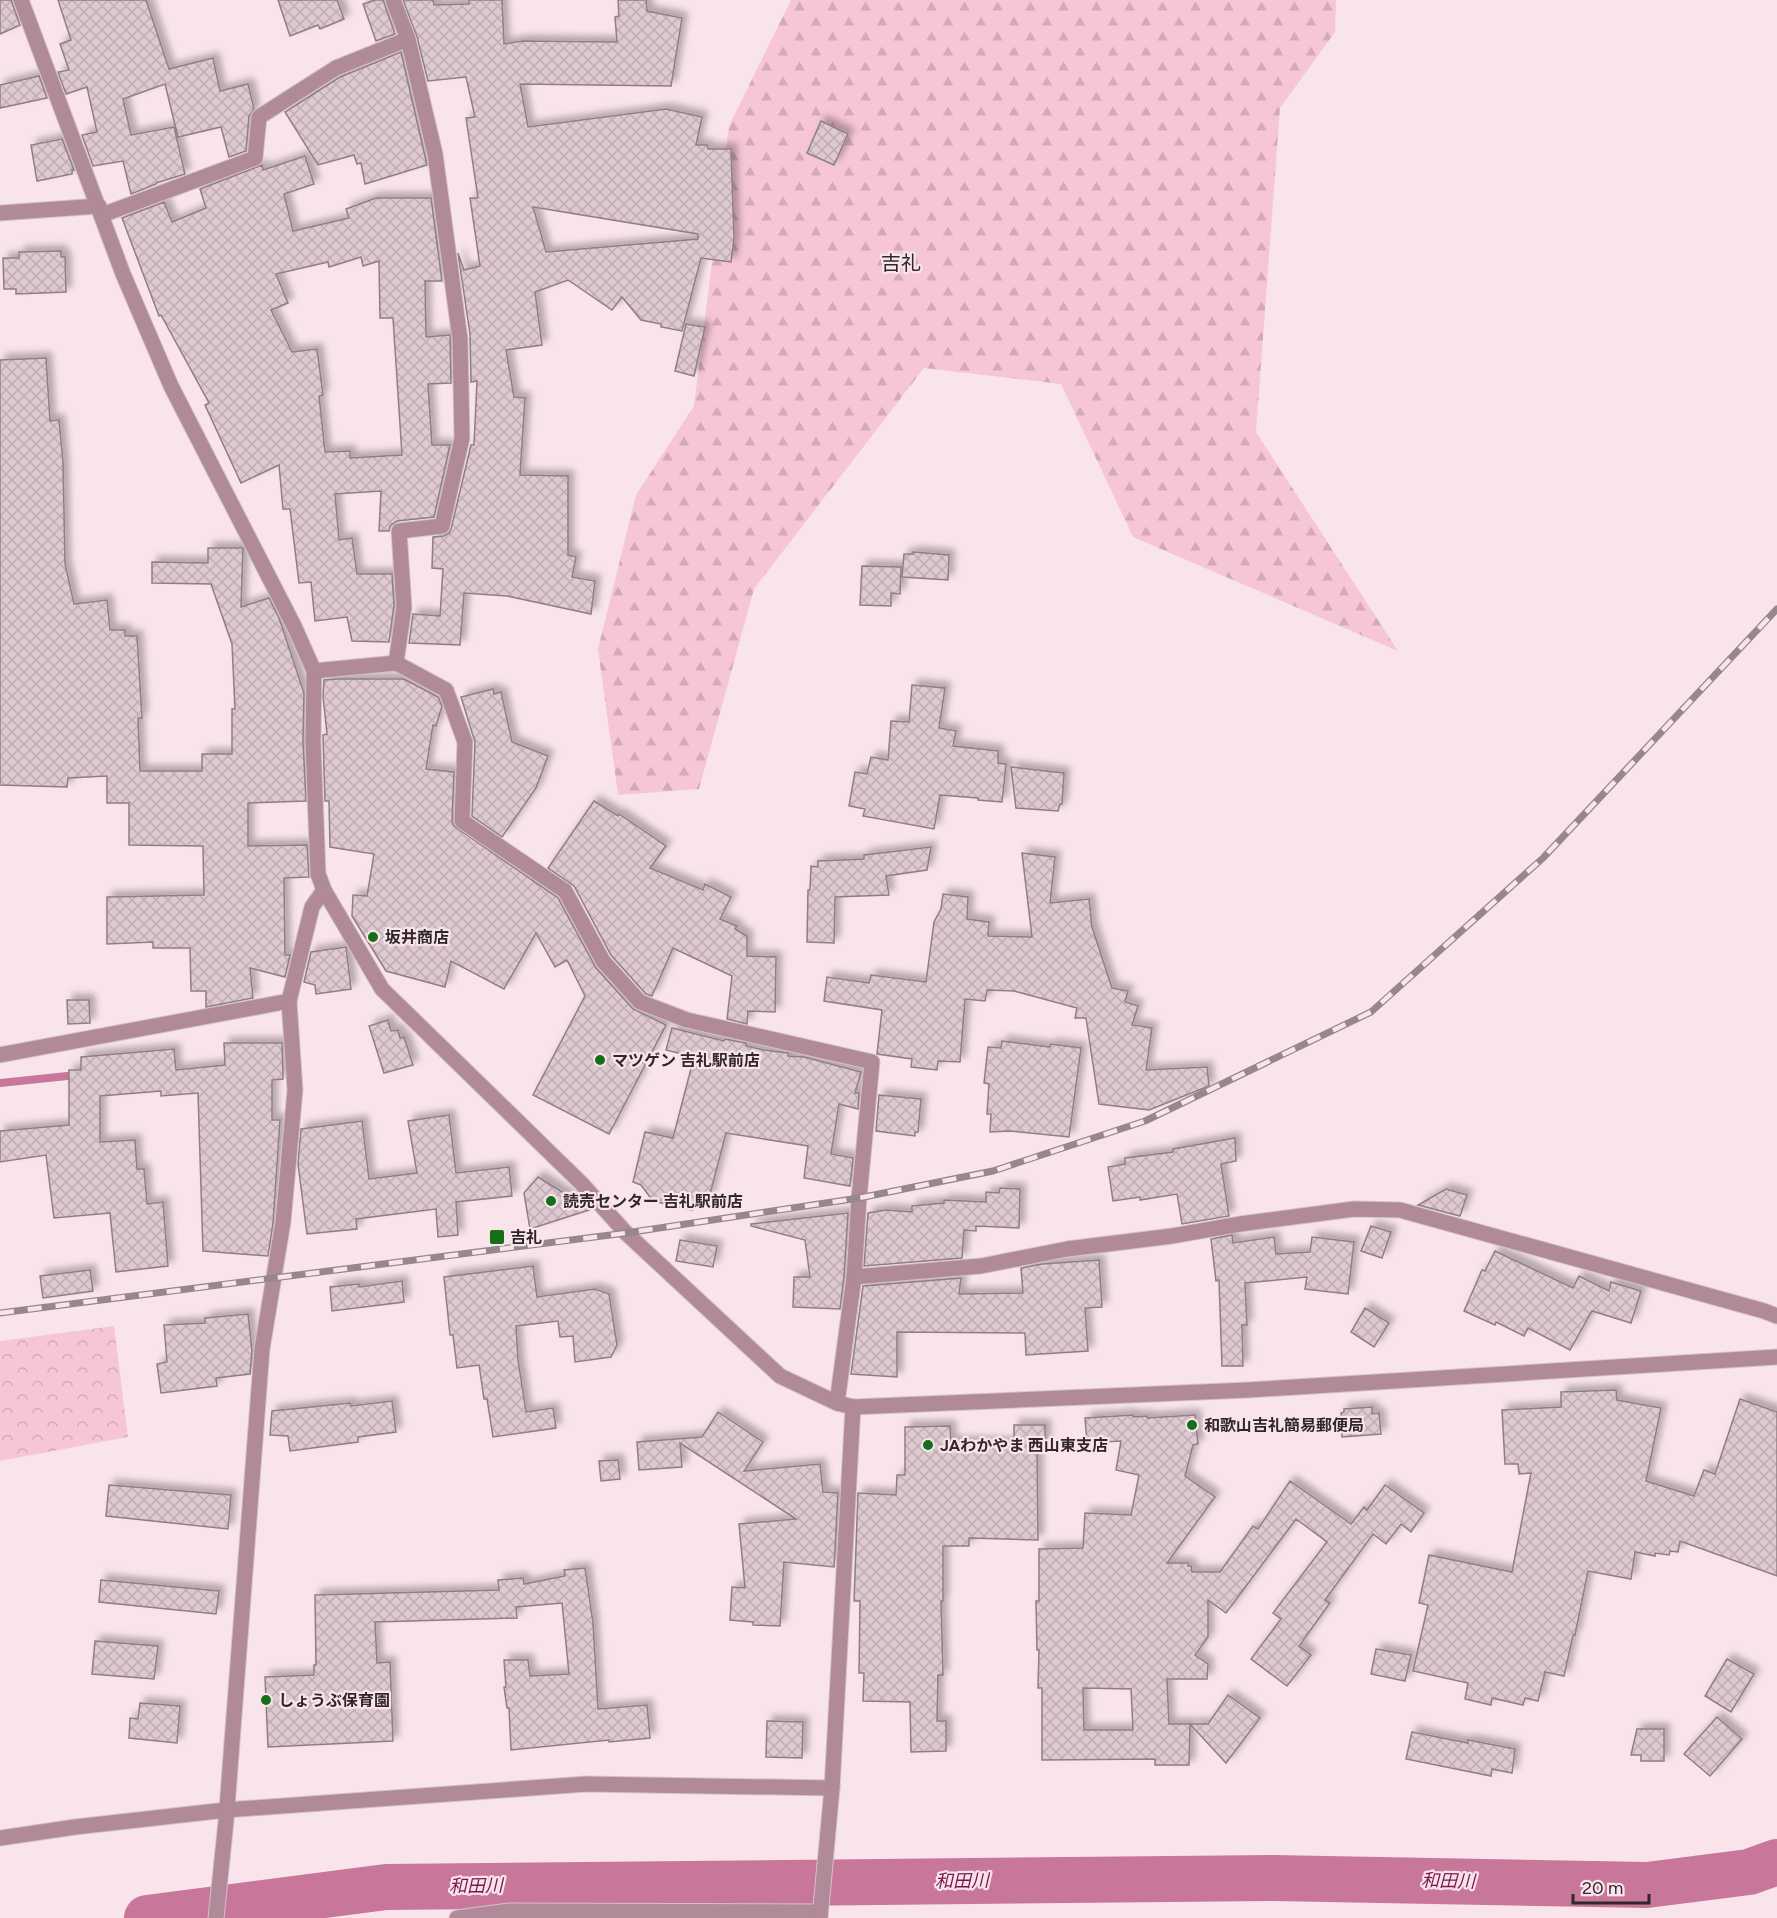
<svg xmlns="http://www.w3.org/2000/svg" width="1777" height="1918" font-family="Figtree,'Noto Sans JP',sans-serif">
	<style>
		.forest { fill: url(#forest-firs) }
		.park { fill: url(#park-crowns) }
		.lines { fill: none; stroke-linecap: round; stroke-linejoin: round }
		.stream { stroke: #c8779a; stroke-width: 8 }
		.river { stroke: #c8779a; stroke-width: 46 }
		.building { fill: url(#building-cross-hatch); stroke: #917d85; stroke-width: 1.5; fill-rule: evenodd; filter: url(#shadow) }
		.minor-casing { stroke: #d5c2c9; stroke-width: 17 }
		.tertiary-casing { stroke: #d5c2c9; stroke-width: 17 }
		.minor { stroke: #b08a99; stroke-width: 15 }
		.tertiary { stroke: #b08a99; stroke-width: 15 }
		.rail-casing { stroke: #96878d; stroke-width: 7 }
		.rail { stroke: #f9e4ec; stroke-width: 4.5; stroke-dasharray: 14; stroke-linecap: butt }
		.poi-dot { fill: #176e18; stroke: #f9e4ec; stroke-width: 2 }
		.labels { text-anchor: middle; stroke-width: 4.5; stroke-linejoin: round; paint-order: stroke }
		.poi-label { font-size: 16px; font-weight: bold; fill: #2f272b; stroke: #f9e4ec; text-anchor: start }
		.water-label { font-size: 18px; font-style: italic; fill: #79164c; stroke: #f9e4ec }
		.quarter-label { font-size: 20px; fill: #2f272b; stroke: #f9e4ec }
	</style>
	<defs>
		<pattern id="forest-firs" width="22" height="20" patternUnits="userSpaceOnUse" patternTransform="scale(1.5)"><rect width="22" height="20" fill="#f7c5d8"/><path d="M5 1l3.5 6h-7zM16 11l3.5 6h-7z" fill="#d4a9ba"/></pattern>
		<pattern id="park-crowns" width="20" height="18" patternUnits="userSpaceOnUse" patternTransform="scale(1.5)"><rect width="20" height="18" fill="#f7c5d8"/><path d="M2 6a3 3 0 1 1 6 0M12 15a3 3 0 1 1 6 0" fill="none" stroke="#d4a9ba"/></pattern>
		<pattern id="building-cross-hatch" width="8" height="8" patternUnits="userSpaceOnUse" patternTransform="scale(1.5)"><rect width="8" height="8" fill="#dec9d1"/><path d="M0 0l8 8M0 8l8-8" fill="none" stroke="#bfadb4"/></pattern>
		<filter id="shadow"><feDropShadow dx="5.5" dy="-5.5" stdDeviation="3" flood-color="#0004"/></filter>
	</defs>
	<rect width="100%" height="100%" fill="#f9e4ec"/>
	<path class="forest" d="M 791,0 L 1336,0 L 1335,32 L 1280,108 L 1256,432 L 1398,651 L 1133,537 L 1061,384 L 924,368 L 754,589 L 699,789 L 618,795 L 598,649 L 636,495 L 694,406 L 729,126 Z"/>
	<path class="park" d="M 114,1326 L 128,1437 L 0,1461 L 0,1341 Z"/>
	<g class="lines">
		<path class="stream" d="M 0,1083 L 77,1075"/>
		<path class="river" d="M 147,1918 L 386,1887 L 1273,1878 L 1647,1885 L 1749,1872 L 1777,1862"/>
	</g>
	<g class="building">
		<path d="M 0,0 L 11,0 L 20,25 L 0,34 Z"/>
		<path d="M 58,0 L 146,0 L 169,69 L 213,58 L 220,91 L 248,84 L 254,109 L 249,116 L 246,151 L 229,157 L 221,127 L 178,137 L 165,84 L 123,99 L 131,135 L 174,127 L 185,174 L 156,183 L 156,184 L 131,194 L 123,161 L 93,166 L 82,135 L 97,132 L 87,87 L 66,94 L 58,72 L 69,70 L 60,44 L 71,40 Z"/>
		<path d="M 278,0 L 337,0 L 344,19 L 320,29 L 318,25 L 290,36 Z"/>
		<path d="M 375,0 L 383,0 L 395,34 L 376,41 L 363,4 Z"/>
		<path d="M 403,0 L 433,0 L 434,5 L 469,4 L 469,0 L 502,0 L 504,44 L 523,41 L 617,42 L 615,17 L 619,16 L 618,0 L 646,0 L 647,11 L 682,18 L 671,86 L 520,84 L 528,127 L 666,109 L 702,117 L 696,145 L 707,145 L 708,149 L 731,149 L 734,238 L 731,262 L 701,258 L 682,331 L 661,327 L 661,324 L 641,320 L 622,297 L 612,310 L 568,280 L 535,292 L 542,345 L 506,350 L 514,397 L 525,398 L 520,475 L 568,476 L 568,555 L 576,557 L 572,577 L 595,581 L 591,614 L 507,596 L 464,593 L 460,645 L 409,643 L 413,614 L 440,616 L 443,569 L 432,568 L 433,537 L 444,536 L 449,533 L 451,529 L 471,445 L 474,445 L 477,381 L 471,382 L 470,334 L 458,253 L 464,270 L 480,266 L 470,198 L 478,198 L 466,118 L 475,117 L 466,77 L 428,81 L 417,37 ZM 533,207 L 698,234 L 698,239 L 546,252 Z"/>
		<path d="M 401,52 L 427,165 L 365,184 L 361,163 L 357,164 L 354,155 L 318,165 L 285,112 L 340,77 Z"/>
		<path d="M 39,76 L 47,98 L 0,108 L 0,85 Z"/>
		<path d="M 821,121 L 848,134 L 834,165 L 807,153 Z"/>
		<path d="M 62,139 L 74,170 L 72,170 L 72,174 L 37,181 L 31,145 Z"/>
		<path d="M 305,156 L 314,184 L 284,194 L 293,231 L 349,218 L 346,209 L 376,198 L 431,198 L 442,281 L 425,281 L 426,337 L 450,335 L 451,383 L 428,384 L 432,445 L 450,445 L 434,517 L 397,521 L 390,526 L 389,531 L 379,531 L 381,491 L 335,494 L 339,540 L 352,538 L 357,574 L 392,574 L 394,605 L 389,642 L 352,641 L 347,617 L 315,621 L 311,582 L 299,583 L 290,509 L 283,509 L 279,465 L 241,483 L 205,405 L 209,403 L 161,315 L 159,316 L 122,218 L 164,202 L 172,222 L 206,208 L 200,189 L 262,165 L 263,170 ZM 361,257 L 363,266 L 379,261 L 380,318 L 393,318 L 402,455 L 350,458 L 350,451 L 325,452 L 319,396 L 323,395 L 317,349 L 292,352 L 271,310 L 288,303 L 276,274 L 328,262 L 329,267 Z"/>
		<path d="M 61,251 L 61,257 L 65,257 L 66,292 L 16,294 L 16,289 L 4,289 L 3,258 L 19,258 L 19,252 Z"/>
		<path d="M 686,324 L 705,327 L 694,376 L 675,371 Z"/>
		<path d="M 46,358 L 50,421 L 59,420 L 63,463 L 65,564 L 74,604 L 107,600 L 110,630 L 125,630 L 125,636 L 137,636 L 142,718 L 138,718 L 140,771 L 202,771 L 202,754 L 232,754 L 232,709 L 235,709 L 232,644 L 211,584 L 152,583 L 152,562 L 208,563 L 208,548 L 243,548 L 241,607 L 269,598 L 279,618 L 304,693 L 303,741 L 306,801 L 248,803 L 248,846 L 307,845 L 309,877 L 284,878 L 285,955 L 290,955 L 285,977 L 250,968 L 253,998 L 206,1007 L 206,991 L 191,991 L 190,948 L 153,948 L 153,942 L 107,944 L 107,897 L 204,895 L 203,846 L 129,845 L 129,803 L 107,803 L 107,776 L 68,778 L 67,787 L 0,785 L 0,360 Z"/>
		<path d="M 913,552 L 949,555 L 948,580 L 902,577 L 904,554 L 913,554 Z"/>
		<path d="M 862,566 L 901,567 L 900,594 L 891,593 L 891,606 L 860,605 Z"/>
		<path d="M 337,679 L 404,679 L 438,697 L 442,706 L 436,726 L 433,725 L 426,769 L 454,772 L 452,821 L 454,826 L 558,898 L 596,968 L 633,1009 L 666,1025 L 609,1134 L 533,1095 L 585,996 L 567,960 L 555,967 L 536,933 L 504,989 L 451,961 L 445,987 L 386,971 L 352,916 L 353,895 L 367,896 L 374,854 L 330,847 L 329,801 L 325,801 L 323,735 L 327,734 L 323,696 L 324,680 Z"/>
		<path d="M 912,685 L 945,688 L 939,728 L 956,731 L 953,746 L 998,751 L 998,763 L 1006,764 L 1002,802 L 978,800 L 978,798 L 940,795 L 934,829 L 863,816 L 865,809 L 849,806 L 855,772 L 867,774 L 871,757 L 888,760 L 891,721 L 909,722 Z"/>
		<path d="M 493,689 L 494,694 L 501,692 L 512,742 L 548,756 L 536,788 L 502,837 L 472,816 L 475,742 L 461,697 Z"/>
		<path d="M 1011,767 L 1064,773 L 1062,804 L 1060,804 L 1058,811 L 1016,808 Z"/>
		<path d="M 594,801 L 618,816 L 619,814 L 666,846 L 650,868 L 703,890 L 705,884 L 731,897 L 720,919 L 737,926 L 735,929 L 747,936 L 747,956 L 776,957 L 775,1012 L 748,1011 L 747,1024 L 727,1019 L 732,976 L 673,948 L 652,996 L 646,994 L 611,955 L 574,886 L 548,868 Z"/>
		<path d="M 931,847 L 927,870 L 886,876 L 889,895 L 835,897 L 834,943 L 807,942 L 808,890 L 810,890 L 811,866 L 818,867 L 818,861 L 864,859 L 864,855 Z"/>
		<path d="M 1022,853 L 1055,857 L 1050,903 L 1089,899 L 1092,927 L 1112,988 L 1128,991 L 1125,1002 L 1138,1006 L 1132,1025 L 1152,1028 L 1146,1070 L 1207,1067 L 1209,1086 L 1149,1110 L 1099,1104 L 1086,1018 L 1075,1018 L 1077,1008 L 1014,991 L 987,990 L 985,1001 L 965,999 L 960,1062 L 938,1061 L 937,1070 L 911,1067 L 912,1059 L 877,1054 L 882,1010 L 824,1001 L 827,977 L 869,983 L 871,975 L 926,982 L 934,922 L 941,909 L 943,894 L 968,897 L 967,919 L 989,922 L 988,936 L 1032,937 Z"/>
		<path d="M 346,947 L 351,989 L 316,994 L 315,985 L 304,982 L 311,952 Z"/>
		<path d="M 67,1000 L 89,1000 L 90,1023 L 68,1024 Z"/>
		<path d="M 388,1020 L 391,1031 L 398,1030 L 400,1038 L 404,1037 L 413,1065 L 384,1073 L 369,1026 Z"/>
		<path d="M 672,1028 L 724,1041 L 725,1039 L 746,1043 L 746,1046 L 764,1050 L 788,1053 L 788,1056 L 804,1057 L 861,1072 L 855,1093 L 859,1093 L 858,1109 L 839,1104 L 831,1154 L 853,1158 L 850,1186 L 804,1178 L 808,1146 L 726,1133 L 709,1198 L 696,1195 L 692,1210 L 653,1201 L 641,1185 L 633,1182 L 645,1132 L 673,1138 L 694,1057 L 666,1050 Z"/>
		<path d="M 1002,1041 L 1050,1047 L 1051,1044 L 1081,1048 L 1069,1137 L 1010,1131 L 990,1132 L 991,1114 L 987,1114 L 989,1084 L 984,1083 L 988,1047 L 1001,1048 Z"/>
		<path d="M 224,1043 L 282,1043 L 283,1079 L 272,1080 L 272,1120 L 280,1120 L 273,1223 L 268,1256 L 203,1251 L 198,1093 L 161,1096 L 161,1091 L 100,1096 L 100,1142 L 135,1140 L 137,1169 L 144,1169 L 147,1204 L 163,1202 L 168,1266 L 116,1272 L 110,1213 L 54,1218 L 46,1155 L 0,1162 L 0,1131 L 69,1125 L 69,1070 L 81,1070 L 81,1057 L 174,1049 L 176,1070 L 225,1065 Z"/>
		<path d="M 879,1095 L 921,1099 L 918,1132 L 915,1132 L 915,1136 L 876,1131 Z"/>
		<path d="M 449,1115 L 456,1173 L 509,1167 L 512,1196 L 456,1202 L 458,1235 L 438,1237 L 436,1209 L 356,1219 L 357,1229 L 307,1234 L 298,1164 L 301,1129 L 362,1121 L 369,1179 L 417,1173 L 408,1121 Z"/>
		<path d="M 1235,1138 L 1236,1161 L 1221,1164 L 1229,1216 L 1182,1224 L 1177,1194 L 1140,1200 L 1140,1197 L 1113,1201 L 1108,1167 L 1125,1164 L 1125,1158 L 1173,1152 L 1173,1149 Z"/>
		<path d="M 538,1177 L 562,1192 L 589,1210 L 530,1229 L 524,1193 Z"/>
		<path d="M 1000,1188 L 1020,1189 L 1019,1228 L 976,1226 L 976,1231 L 964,1230 L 962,1258 L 864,1266 L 868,1213 L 886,1210 L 912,1212 L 912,1206 L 944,1203 L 944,1200 L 986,1202 L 986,1192 L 999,1193 Z"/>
		<path d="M 1446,1189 L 1467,1195 L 1460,1216 L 1418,1205 Z"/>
		<path d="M 848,1213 L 844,1276 L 840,1309 L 793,1307 L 794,1277 L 810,1277 L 805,1240 L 751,1226 L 751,1224 Z"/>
		<path d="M 1371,1226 L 1391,1232 L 1382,1258 L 1361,1251 Z"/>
		<path d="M 1232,1235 L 1233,1243 L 1274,1237 L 1276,1254 L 1310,1252 L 1312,1237 L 1354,1242 L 1348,1294 L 1305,1289 L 1307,1277 L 1245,1283 L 1247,1325 L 1242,1325 L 1243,1366 L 1222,1366 L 1219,1280 L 1216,1281 L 1211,1239 Z"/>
		<path d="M 680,1240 L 717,1246 L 713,1267 L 676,1261 Z"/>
		<path d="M 1495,1251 L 1573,1288 L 1579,1276 L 1609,1291 L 1611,1282 L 1641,1291 L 1631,1323 L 1592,1311 L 1570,1350 L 1528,1328 L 1524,1336 L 1496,1322 L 1495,1325 L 1464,1311 L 1482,1270 L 1485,1271 Z"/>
		<path d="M 1099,1260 L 1102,1307 L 1085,1308 L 1088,1351 L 1026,1355 L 1025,1333 L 897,1332 L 897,1377 L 851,1374 L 863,1286 L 961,1278 L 959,1294 L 1023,1293 L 1021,1268 L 1042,1264 Z"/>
		<path d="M 533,1266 L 537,1297 L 595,1289 L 609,1294 L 617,1345 L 611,1357 L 575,1362 L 573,1336 L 560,1337 L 558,1321 L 516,1326 L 518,1360 L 526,1412 L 553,1408 L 556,1428 L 493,1437 L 487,1399 L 484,1399 L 479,1365 L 457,1368 L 453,1335 L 450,1335 L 444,1277 Z"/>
		<path d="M 90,1270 L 93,1291 L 43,1298 L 40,1276 Z"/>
		<path d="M 402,1281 L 404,1302 L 332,1311 L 330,1287 L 359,1284 L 359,1287 Z"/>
		<path d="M 1365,1308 L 1389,1323 L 1374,1347 L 1351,1332 Z"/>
		<path d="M 248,1314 L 252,1351 L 250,1374 L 216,1378 L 217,1386 L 161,1393 L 157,1364 L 167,1362 L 164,1325 L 205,1323 L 205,1318 Z"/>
		<path d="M 1616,1390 L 1617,1400 L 1661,1408 L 1646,1481 L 1694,1496 L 1704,1470 L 1715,1474 L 1740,1399 L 1777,1412 L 1777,1576 L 1680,1541 L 1678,1552 L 1670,1551 L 1669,1555 L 1655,1553 L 1655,1556 L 1635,1552 L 1631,1579 L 1588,1571 L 1575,1635 L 1573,1635 L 1564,1676 L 1545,1672 L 1538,1701 L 1525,1698 L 1523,1705 L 1492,1698 L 1491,1705 L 1465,1699 L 1468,1683 L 1413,1671 L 1428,1605 L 1419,1603 L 1429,1555 L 1512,1572 L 1531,1473 L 1519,1474 L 1518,1464 L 1505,1464 L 1502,1410 L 1561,1407 L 1561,1392 Z"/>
		<path d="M 392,1401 L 396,1432 L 358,1437 L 358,1442 L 290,1451 L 288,1436 L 270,1435 L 272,1411 L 350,1403 L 351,1406 Z"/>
		<path d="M 1372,1407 L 1372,1414 L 1379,1413 L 1381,1434 L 1342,1437 L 1341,1413 L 1344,1412 L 1344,1409 Z"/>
		<path d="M 718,1412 L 763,1442 L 744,1471 L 820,1464 L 823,1492 L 838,1493 L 834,1567 L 784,1562 L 780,1626 L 753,1625 L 753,1622 L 730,1620 L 732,1587 L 745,1588 L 739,1524 L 796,1519 L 680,1443 L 682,1467 L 639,1470 L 637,1442 L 702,1437 Z"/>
		<path d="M 1133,1415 L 1133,1417 L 1147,1416 L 1147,1418 L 1195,1415 L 1198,1444 L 1193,1445 L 1185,1476 L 1215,1497 L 1167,1563 L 1188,1563 L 1188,1566 L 1191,1566 L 1192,1572 L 1220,1572 L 1253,1526 L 1258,1529 L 1290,1481 L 1351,1524 L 1364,1507 L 1367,1510 L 1385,1485 L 1424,1513 L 1411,1532 L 1401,1524 L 1386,1544 L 1373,1534 L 1325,1600 L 1330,1603 L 1299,1646 L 1311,1655 L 1287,1686 L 1251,1659 L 1281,1619 L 1273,1613 L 1327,1542 L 1296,1519 L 1226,1613 L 1208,1600 L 1208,1637 L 1195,1655 L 1208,1664 L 1207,1679 L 1167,1679 L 1169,1724 L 1208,1724 L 1228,1695 L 1260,1718 L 1226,1763 L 1190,1724 L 1189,1765 L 1155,1765 L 1155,1759 L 1042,1760 L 1042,1688 L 1038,1688 L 1039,1650 L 1037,1650 L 1036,1601 L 1039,1601 L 1039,1549 L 1083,1548 L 1085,1513 L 1131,1515 L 1139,1475 L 1116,1470 L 1121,1441 L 1087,1443 L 1085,1418 ZM 1083,1688 L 1131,1689 L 1133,1730 L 1084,1730 Z"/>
		<path d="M 1014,1425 L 1045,1425 L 1045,1447 L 1037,1447 L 1038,1540 L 969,1538 L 969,1546 L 943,1546 L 943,1601 L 941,1601 L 943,1675 L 938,1675 L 937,1721 L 946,1721 L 946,1751 L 911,1752 L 910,1702 L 863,1701 L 864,1673 L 859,1673 L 860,1601 L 854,1601 L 858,1493 L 896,1495 L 897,1475 L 905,1475 L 905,1427 L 950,1426 L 951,1442 L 1014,1443 Z"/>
		<path d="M 618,1460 L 620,1479 L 601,1481 L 599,1461 Z"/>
		<path d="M 109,1485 L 231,1495 L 228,1529 L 106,1516 Z"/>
		<path d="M 585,1568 L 593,1623 L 598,1709 L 647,1705 L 650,1738 L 609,1742 L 609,1740 L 511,1750 L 509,1708 L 507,1708 L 504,1687 L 506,1687 L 504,1660 L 528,1660 L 530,1676 L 569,1674 L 562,1603 L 516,1607 L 517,1618 L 375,1622 L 377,1663 L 390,1662 L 393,1741 L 268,1747 L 265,1677 L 314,1675 L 314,1665 L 316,1665 L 315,1595 L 499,1590 L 498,1580 L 523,1578 L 524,1584 L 565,1576 L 564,1570 Z"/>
		<path d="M 101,1580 L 219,1591 L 216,1614 L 99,1602 Z"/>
		<path d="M 95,1641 L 158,1646 L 154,1679 L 92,1674 Z"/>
		<path d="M 1376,1649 L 1411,1655 L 1405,1681 L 1371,1674 Z"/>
		<path d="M 1727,1659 L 1754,1674 L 1731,1712 L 1705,1696 Z"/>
		<path d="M 140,1703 L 180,1706 L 177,1743 L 129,1738 L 130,1718 L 138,1719 Z"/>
		<path d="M 1717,1717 L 1742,1739 L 1710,1776 L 1684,1754 Z"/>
		<path d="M 767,1721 L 803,1722 L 802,1758 L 766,1757 Z"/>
		<path d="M 1637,1729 L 1664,1729 L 1664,1761 L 1641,1761 L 1641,1755 L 1631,1755 Z"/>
		<path d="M 1412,1732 L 1468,1743 L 1468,1740 L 1515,1749 L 1512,1773 L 1492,1769 L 1491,1776 L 1406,1759 Z"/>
	</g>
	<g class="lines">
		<defs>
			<g id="minor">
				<path d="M 21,0 L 123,274 L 171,386 L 295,628 L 314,671 L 313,741 L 318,874 L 324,890 L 382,989 L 581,1183 L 626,1233 L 780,1376 L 837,1403 L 853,1407"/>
				<path d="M 393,0 L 408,39 L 435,154 L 460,339 L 462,438 L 442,526 L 399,531 L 404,607 L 396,663"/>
				<path d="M 0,213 L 99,206"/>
				<path d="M 102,215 L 255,158 L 259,117 L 336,68 L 408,39"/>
				<path d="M 314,671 L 396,663 L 446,690 L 465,742 L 462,821 L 565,891 L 603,961 L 640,1002 L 687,1020 L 872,1062 L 859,1198 L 854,1277 L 837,1403"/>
				<path d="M 0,1055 L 289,1001 L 312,907 L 324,890"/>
				<path d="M 854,1277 L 981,1266 L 1067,1249 L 1172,1236 L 1240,1224 L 1354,1209 L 1400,1210 L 1764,1311 L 1777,1316"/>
				<path d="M 0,1838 L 75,1827 L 226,1810 L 586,1784 L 832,1788"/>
				<path d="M 216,1918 L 226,1821 L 262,1349 L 283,1222 L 295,1090 L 289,1001"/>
				<path d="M 457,1918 L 509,1911 L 820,1912"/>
			</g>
			<path id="tertiary" d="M 820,1918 L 832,1788 L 853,1407 L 1248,1390 L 1777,1357"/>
		</defs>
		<use href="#minor" class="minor-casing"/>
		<use href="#tertiary" class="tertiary-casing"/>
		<use href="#minor" class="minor"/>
		<use href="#tertiary" class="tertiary"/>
		<defs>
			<path id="rail" d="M 0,1313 L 626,1233 L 859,1198 L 993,1171 L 1145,1121 L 1371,1012 L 1543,858 L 1777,609"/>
		</defs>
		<use href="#rail" class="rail-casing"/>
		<use href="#rail" class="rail"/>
	</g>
	<g class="poi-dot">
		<circle cx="373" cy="937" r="6"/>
		<circle cx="600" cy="1060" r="6"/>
		<circle cx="551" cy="1201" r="6"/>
		<rect x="489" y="1229" width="16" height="16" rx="3"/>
		<circle cx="1192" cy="1425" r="6"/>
		<circle cx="928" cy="1445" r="6"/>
		<circle cx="266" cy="1700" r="6"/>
	</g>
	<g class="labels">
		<g class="poi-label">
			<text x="385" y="943">坂井商店</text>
			<text x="612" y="1066">マツゲン 吉礼駅前店</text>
			<text x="563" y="1207">読売センター 吉礼駅前店</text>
			<text x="510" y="1243">吉礼</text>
			<text x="1204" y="1431">和歌山吉礼簡易郵便局</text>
			<text x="940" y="1451">JAわかやま 西山東支店</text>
			<text x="278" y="1706">しょうぶ保育園</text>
		</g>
		<g class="water-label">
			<text transform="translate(962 1881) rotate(-1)" y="6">和田川</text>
			<text transform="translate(1448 1881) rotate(1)" y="6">和田川</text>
			<text transform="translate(476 1886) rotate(-1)" y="6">和田川</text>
		</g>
		<g class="quarter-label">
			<text x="901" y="270">吉礼</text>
		</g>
	</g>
	<path d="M1573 1894v9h76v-9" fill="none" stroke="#2f272b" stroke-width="3"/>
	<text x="1582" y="1894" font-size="18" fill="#2f272b" stroke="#f9e4ec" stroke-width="4.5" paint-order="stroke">20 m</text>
</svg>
